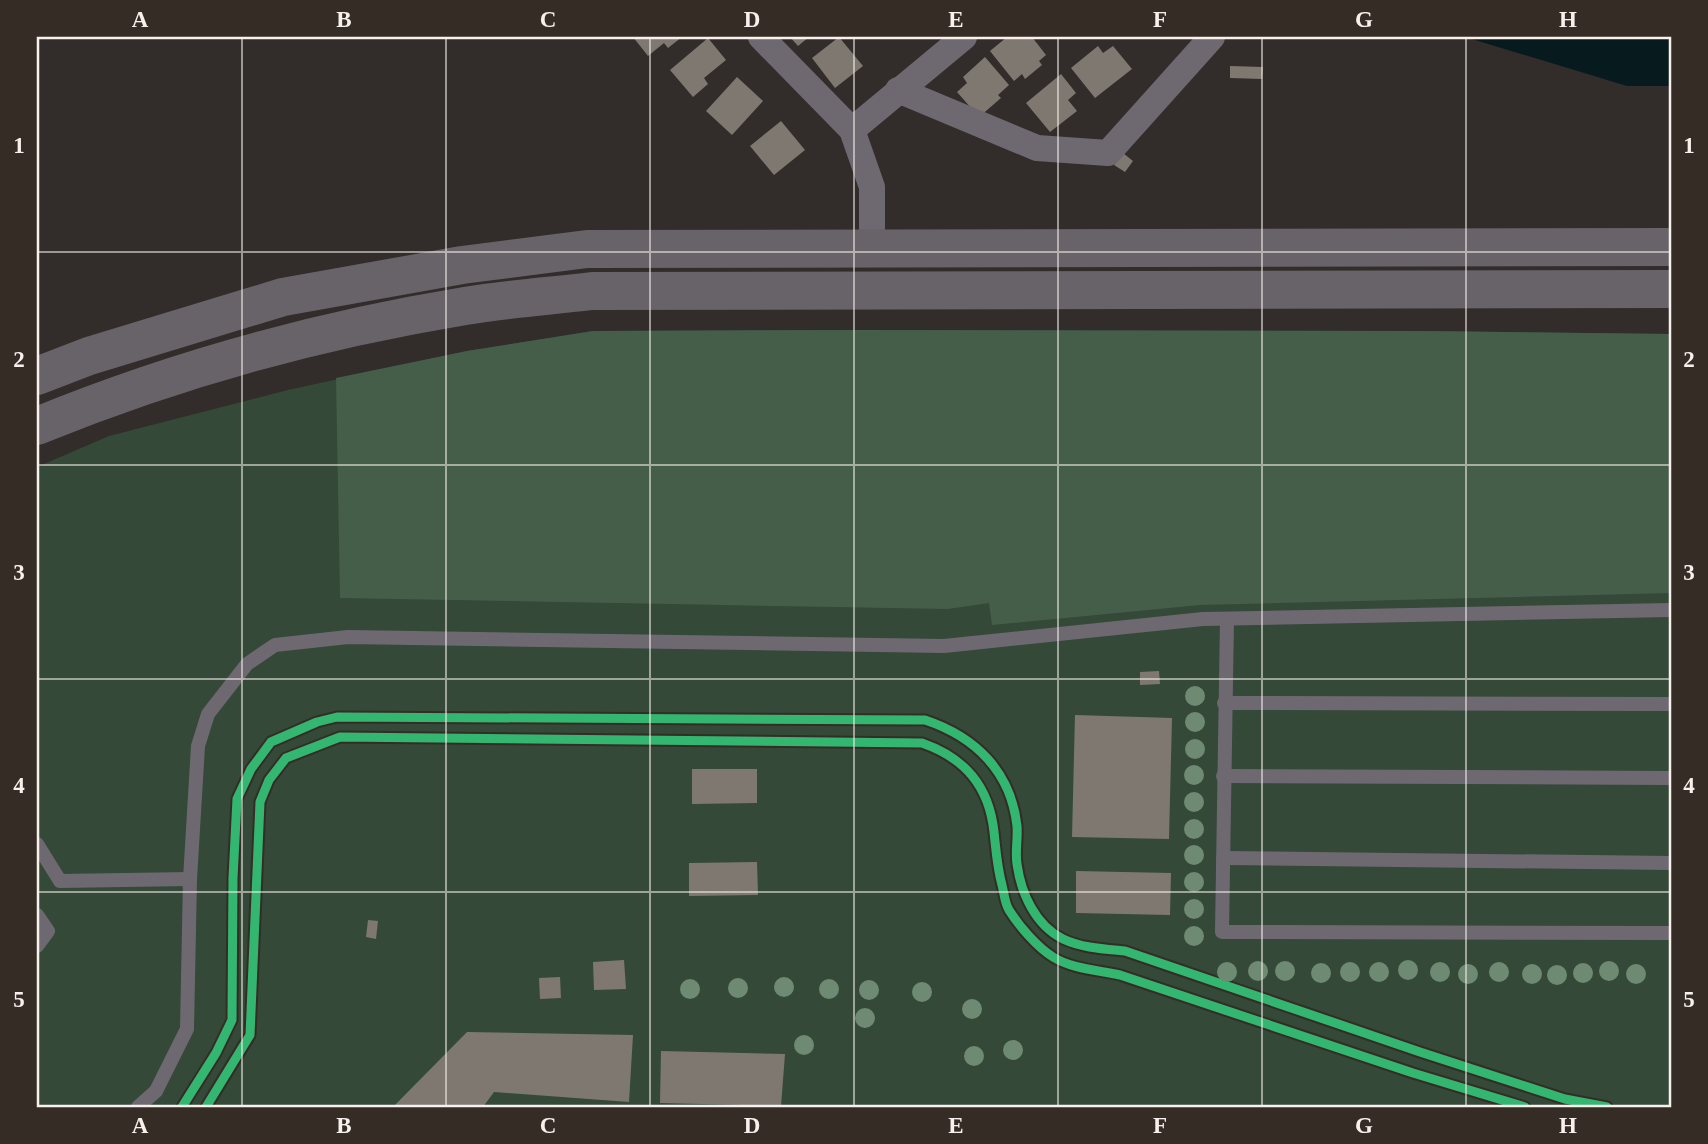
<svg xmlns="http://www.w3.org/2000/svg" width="1708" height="1144" font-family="'Times New Roman',serif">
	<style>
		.green { fill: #344938 }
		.forest { fill: #455e4a }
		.water { fill: #071b1f }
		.building { fill: #7f7871 }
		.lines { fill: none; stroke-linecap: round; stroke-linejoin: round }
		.lane { stroke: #6e6971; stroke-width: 14 }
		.street { stroke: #6e6971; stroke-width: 26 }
		.secondary { stroke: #686369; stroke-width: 38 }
		.cycleway-casing { stroke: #362c26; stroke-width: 13 }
		.cycleway { stroke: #33b770; stroke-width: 9 }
		.tree { fill: #6e8a72 }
		.grid { fill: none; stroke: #f7f0ec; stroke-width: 2; stroke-opacity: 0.55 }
		.neatline { fill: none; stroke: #f7f0ec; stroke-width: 2.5 }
		.grid-label { font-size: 23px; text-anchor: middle; font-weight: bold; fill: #f7f0ec }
	</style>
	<rect width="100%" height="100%" fill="#322d2a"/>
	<path class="green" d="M 857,330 L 1424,331 L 1671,334 L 1671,1107 L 37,1107 L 37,467 L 109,436 L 288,390 L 467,351 L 593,331 Z"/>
	<path class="forest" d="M 857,330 L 1424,331 L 1671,334 L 1671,593 L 1200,605 L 992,625 L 989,603 L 948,609 L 340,598 L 336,378 L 467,351 L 593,331 Z"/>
	<path class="water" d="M 1465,37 L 1671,37 L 1671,86 L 1627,86 Z"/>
	<g class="building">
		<path d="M 633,37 L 682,37 L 668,48 L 664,43 L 648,56 Z"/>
		<path d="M 790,37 L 809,37 L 798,46 Z"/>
		<path d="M 839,37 L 863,66 L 835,88 L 812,58 Z"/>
		<path d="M 1007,37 L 1032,37 L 1046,55 L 1039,61 L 1042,65 L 1025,79 L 1022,74 L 1014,81 L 990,51 Z"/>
		<path d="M 708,38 L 726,60 L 704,78 L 708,84 L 693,97 L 670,70 Z"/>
		<path d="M 1098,46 L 1103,53 L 1113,46 L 1132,69 L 1095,98 L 1071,68 Z"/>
		<path d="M 985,57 L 1009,85 L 998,95 L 1001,98 L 979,117 L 957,92 L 967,83 L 963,77 Z"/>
		<path d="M 1230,66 L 1263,67 L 1262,79 L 1230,78 Z"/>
		<path d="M 1061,74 L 1076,93 L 1068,100 L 1077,111 L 1050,132 L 1026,103 Z"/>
		<path d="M 737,77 L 763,101 L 732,135 L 706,111 Z"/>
		<path d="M 781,121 L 805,150 L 774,175 L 750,146 Z"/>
		<path d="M 1123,153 L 1133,161 L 1125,172 L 1114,165 Z"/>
		<path d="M 1159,671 L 1160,684 L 1140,685 L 1140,672 Z"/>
		<path d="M 1075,715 L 1172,718 L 1169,839 L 1072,837 Z"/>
		<path d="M 692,769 L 757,769 L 757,803 L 692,804 Z"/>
		<path d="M 757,862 L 758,895 L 689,896 L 689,863 Z"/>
		<path d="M 1076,871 L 1171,873 L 1170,915 L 1076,913 Z"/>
		<path d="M 368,920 L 378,921 L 376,939 L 366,937 Z"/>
		<path d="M 624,960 L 626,989 L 594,990 L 593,962 Z"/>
		<path d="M 560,977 L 561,998 L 540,999 L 539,978 Z"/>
		<path d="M 467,1032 L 633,1035 L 629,1102 L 494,1092 L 483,1107 L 393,1107 Z"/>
		<path d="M 661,1051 L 785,1054 L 781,1106 L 660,1103 Z"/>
	</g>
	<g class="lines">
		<g class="lane">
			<path d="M 1227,619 L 1222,932 L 1671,933"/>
			<path d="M 1224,703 L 1671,704"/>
			<path d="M 1223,776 L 1671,778"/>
			<path d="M 37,844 L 60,881 L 190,879"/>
			<path d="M 1223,858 L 1671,863"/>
			<path d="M 37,915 L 48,931 L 37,946"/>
			<path d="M 138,1107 L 156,1091 L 187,1029 L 190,879 L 198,746 L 208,714 L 247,664 L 275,645 L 348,637 L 944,646 L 1203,619 L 1671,610"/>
		</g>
		<g class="street">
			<path d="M 761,37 L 852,130 L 872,187 L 872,247"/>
			<path d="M 898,90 L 1037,148 L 1108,153 L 1212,37"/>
			<path d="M 852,130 L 964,37"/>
		</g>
		<g class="secondary">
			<path d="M 37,376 L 89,356 L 283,297 L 462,265 L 587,249 L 1671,247"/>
			<path d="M 37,426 C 174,370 319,330 465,306 C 507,299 550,296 592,291 L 1671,289"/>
		</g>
		<defs>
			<g id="cycleway">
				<path d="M 182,1107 L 216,1053 L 232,1020 L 233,878 L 237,799 L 251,769 L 271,742 L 317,722 L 337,717 L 925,720 C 976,737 1011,772 1017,826 C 1018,839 1015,852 1017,864 C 1021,893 1035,925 1063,939 C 1082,948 1104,949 1125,951 L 1420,1052 L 1565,1099 L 1607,1107"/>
				<path d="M 206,1107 L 250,1035 L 260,802 L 269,780 L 286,758 L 340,737 L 922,743 C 965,758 989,786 994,832 C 996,850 997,867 1002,885 C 1004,893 1005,904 1009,910 C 1019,926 1037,947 1053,957 C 1072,969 1098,970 1120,975 L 1413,1073 L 1525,1107"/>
			</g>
		</defs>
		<use href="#cycleway" class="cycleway-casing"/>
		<use href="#cycleway" class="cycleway"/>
	</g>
	<g class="tree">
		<circle cx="1195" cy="696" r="10"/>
		<circle cx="1195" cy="722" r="10"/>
		<circle cx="1195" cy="749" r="10"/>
		<circle cx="1194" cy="775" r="10"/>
		<circle cx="1194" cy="802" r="10"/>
		<circle cx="1194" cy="829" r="10"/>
		<circle cx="1194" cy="855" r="10"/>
		<circle cx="1194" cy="882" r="10"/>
		<circle cx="1194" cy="909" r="10"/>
		<circle cx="1194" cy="936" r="10"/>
		<circle cx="1408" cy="970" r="10"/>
		<circle cx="1258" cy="971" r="10"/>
		<circle cx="1285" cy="971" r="10"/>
		<circle cx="1609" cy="971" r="10"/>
		<circle cx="1227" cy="972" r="10"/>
		<circle cx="1350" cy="972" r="10"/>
		<circle cx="1379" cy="972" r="10"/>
		<circle cx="1440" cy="972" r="10"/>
		<circle cx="1499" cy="972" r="10"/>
		<circle cx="1321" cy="973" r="10"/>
		<circle cx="1583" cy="973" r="10"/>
		<circle cx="1468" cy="974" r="10"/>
		<circle cx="1532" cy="974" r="10"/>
		<circle cx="1636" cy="974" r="10"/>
		<circle cx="1557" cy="975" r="10"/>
		<circle cx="784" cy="987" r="10"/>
		<circle cx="738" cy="988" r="10"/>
		<circle cx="690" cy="989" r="10"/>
		<circle cx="829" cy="989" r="10"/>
		<circle cx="869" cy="990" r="10"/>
		<circle cx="922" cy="992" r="10"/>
		<circle cx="972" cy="1009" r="10"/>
		<circle cx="865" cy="1018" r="10"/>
		<circle cx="804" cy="1045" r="10"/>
		<circle cx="1013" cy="1050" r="10"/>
		<circle cx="974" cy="1056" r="10"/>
	</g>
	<path class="grid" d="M 242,37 L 242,1107M 446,37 L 446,1107M 650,37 L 650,1107M 854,37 L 854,1107M 1058,37 L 1058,1107M 1262,37 L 1262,1107M 1466,37 L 1466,1107M 37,252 L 1671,252M 37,465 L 1671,465M 37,679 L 1671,679M 37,892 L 1671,892"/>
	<rect width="1708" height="1144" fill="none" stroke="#362c26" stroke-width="77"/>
	<rect x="38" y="38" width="1632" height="1068" class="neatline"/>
	<g class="grid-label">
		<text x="140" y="27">A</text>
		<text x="344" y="27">B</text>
		<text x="548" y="27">C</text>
		<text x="752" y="27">D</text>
		<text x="956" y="27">E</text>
		<text x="1160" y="27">F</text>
		<text x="1364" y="27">G</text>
		<text x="1568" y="27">H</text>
		<text x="19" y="153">1</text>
		<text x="1689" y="153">1</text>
		<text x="19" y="367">2</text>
		<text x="1689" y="367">2</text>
		<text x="19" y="580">3</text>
		<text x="1689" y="580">3</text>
		<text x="19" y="793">4</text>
		<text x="1689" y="793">4</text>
		<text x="19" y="1007">5</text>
		<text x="1689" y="1007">5</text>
		<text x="140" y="1133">A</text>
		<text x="344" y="1133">B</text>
		<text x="548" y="1133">C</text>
		<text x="752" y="1133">D</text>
		<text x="956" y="1133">E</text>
		<text x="1160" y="1133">F</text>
		<text x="1364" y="1133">G</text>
		<text x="1568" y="1133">H</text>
	</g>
</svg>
